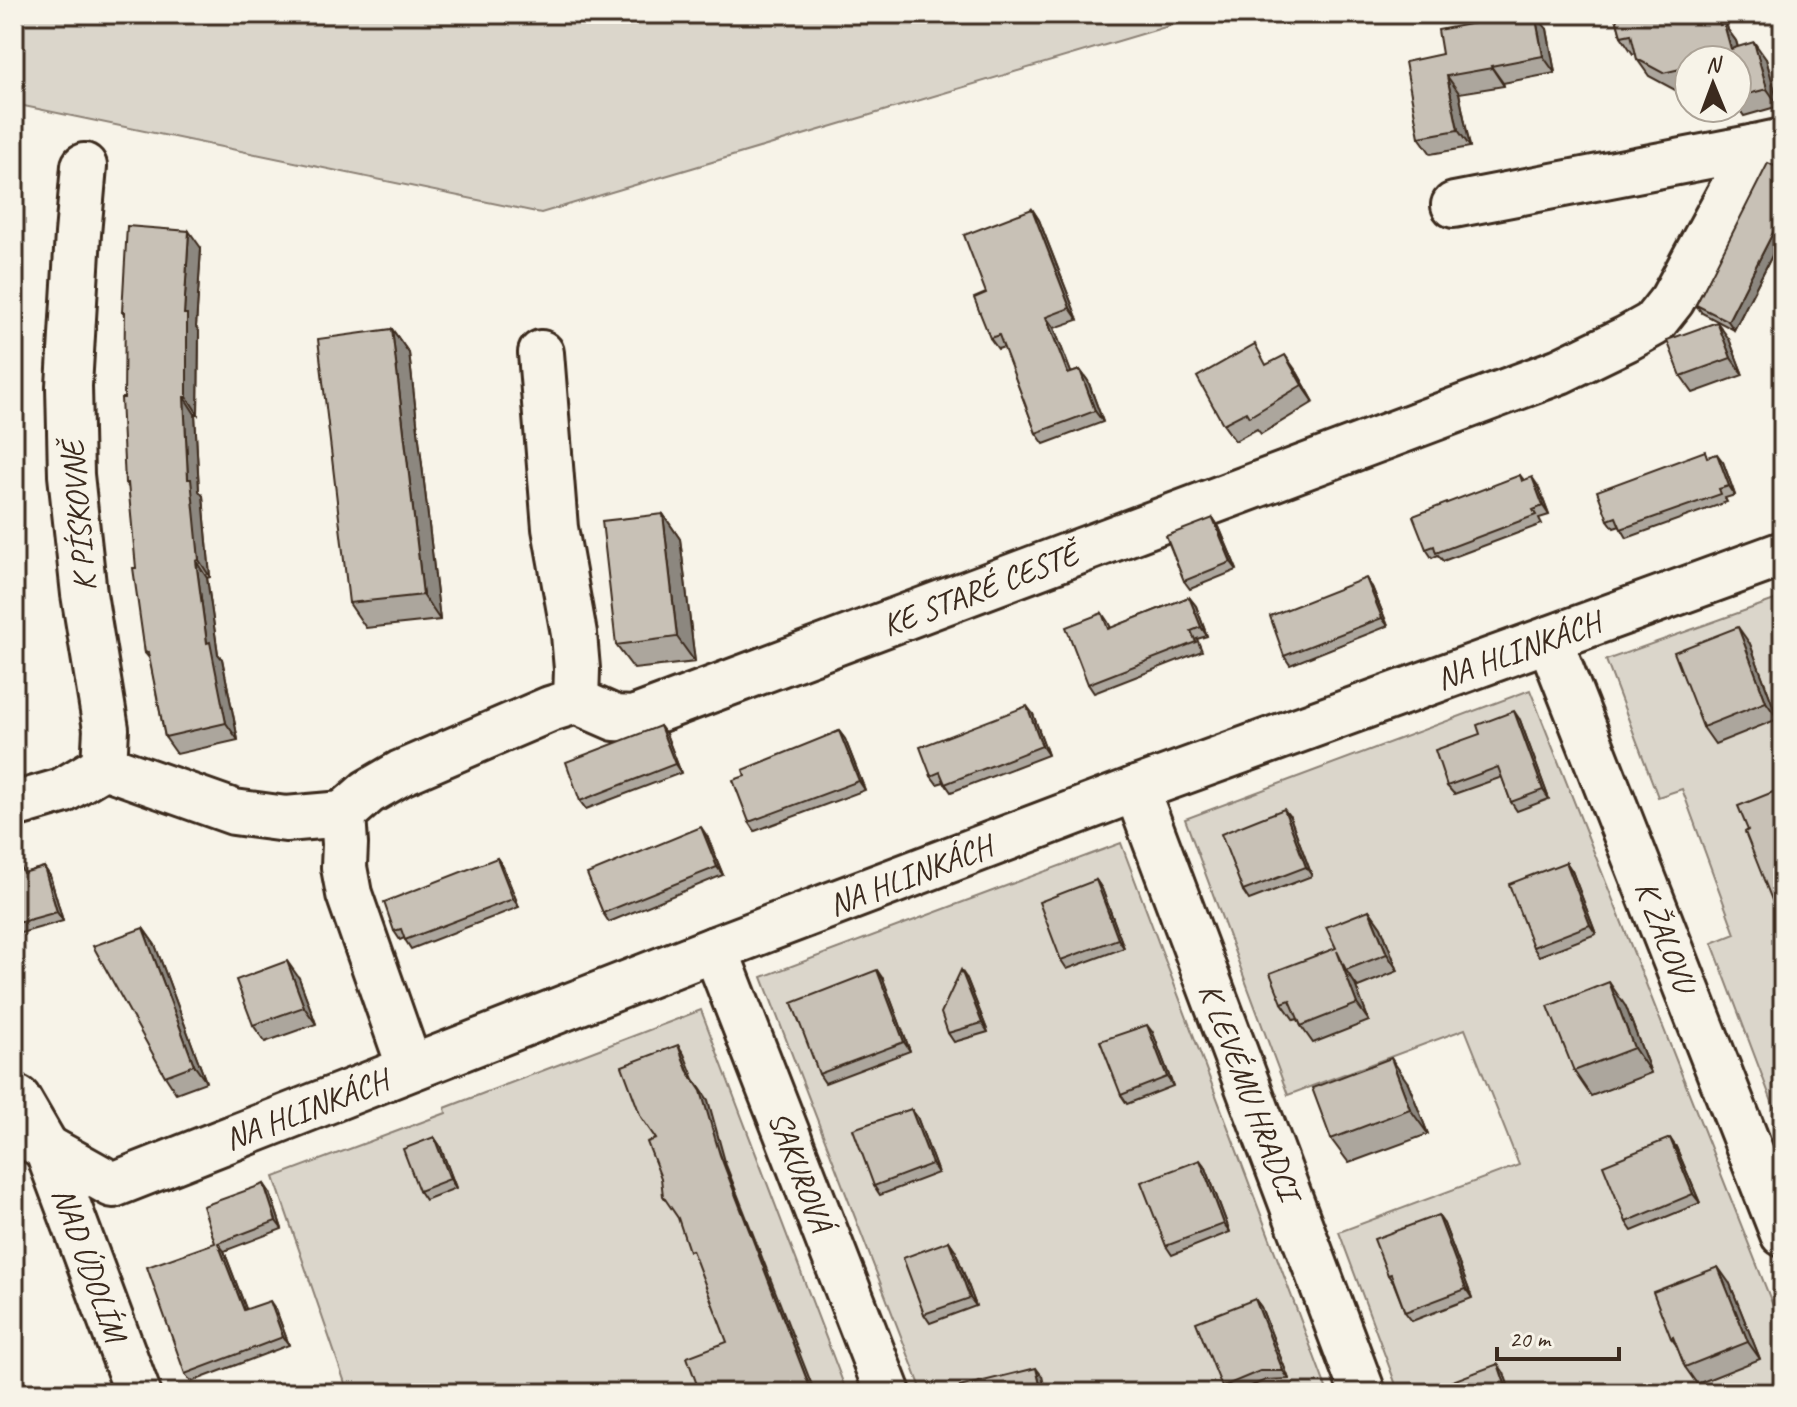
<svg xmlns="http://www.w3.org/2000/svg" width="1797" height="1407" font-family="Caveat,sans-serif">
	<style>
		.green { fill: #dbd6cb; stroke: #8b8074; stroke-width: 2 }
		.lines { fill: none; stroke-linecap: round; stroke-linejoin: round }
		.minor-casing { stroke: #3b2a1e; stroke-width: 50 }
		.minor { stroke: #f7f3e8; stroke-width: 44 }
		.wall { fill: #aca69d; stroke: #3b2a1e; stroke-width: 2 }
		.shaded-wall { fill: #8c877f; stroke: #3b2a1e; stroke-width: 2 }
		.building { fill: #c8c1b6; stroke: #3b2a1e; stroke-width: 2 }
		.labels { text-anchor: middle; stroke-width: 7; stroke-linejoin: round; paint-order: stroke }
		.street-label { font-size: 32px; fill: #3b2a1e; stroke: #f7f3e8 }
	</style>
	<rect width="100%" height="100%" fill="#f7f3e8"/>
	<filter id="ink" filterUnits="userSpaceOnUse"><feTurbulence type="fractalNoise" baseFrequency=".0125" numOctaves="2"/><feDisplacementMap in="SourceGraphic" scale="16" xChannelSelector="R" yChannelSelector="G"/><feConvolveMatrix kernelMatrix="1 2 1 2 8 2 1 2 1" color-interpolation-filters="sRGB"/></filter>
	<g filter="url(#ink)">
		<g class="green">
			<path d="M 14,14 L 1209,14 L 541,213 L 14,104 Z"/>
			<path d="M 1783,597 L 1783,1131 L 1712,943 L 1735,934 L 1682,789 L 1658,797 L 1606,660 Z"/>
			<path d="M 1530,690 L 1783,1331 L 1783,1393 L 1399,1393 L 1339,1232 L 1519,1165 L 1465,1029 L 1288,1095 L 1185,819 Z"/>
			<path d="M 1121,843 L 1328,1393 L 923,1393 L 762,977 Z"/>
			<path d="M 701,1010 L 847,1393 L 330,1393 L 346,1386 L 274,1177 L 446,1113 L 445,1108 Z"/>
		</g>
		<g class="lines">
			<defs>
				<g id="minor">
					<path d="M 1454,205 L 1755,147"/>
					<path d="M 541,353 L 555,528 L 574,634 L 577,669 L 576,701"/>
					<path d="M 1549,639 L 1783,1234"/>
					<path d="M 104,766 L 234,812 L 286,819 L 343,814"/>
					<path d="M 1136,789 L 1363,1393"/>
					<path d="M 14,805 L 62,791 L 104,766 L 106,729 L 84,594 L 71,475 L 69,386 L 78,234 L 84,166"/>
					<path d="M 715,949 L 888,1393"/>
					<path d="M 410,1068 L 349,894 L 344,867 L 345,844 L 343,814 L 368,792 L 401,773 L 550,709 L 576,701 L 615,718 L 633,719 L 1560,371 L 1626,339 L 1653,324 L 1672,300 L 1755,147 L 1783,141"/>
					<path d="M 14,1097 L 18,1099 L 47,1149 L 138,1393"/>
					<path d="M 14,1136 L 20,1133 L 113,1185 L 715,949 L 1136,789 L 1783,554"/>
				</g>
			</defs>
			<use href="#minor" class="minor-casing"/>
			<use href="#minor" class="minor"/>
		</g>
		<g class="wall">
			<path d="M 1615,14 L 1724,14 L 1728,30 L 1736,41 L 1738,47 L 1766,59 L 1779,106 L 1744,116 L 1737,106 L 1737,60 L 1689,60 L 1689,87 L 1675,90 L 1649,76 L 1637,59 L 1636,53 L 1633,54 L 1621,36 Z"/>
			<path d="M 1547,29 L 1555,73 L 1503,83 L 1504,86 L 1459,93 L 1470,147 L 1431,154 L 1419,137 L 1442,54 Z"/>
			<path d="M 1783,170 L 1783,234 L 1734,330 L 1702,313 L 1696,305 Z"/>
			<path d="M 1032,209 L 1039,220 L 1078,320 L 1054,328 L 1071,373 L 1080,370 L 1088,381 L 1103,422 L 1044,444 L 1036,433 L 1004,347 L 998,349 L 990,338 Z"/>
			<path d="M 201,248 L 196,327 L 199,331 L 198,414 L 195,414 L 199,491 L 203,496 L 210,577 L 207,578 L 218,654 L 222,659 L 238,740 L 177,754 L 165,737 L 150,659 L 145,653 L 129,488 L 125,483 L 125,316 L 122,312 Z"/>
			<path d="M 392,329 L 409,353 L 440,620 L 366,628 L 349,603 Z"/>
			<path d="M 1729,339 L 1743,375 L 1693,393 L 1681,376 Z"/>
			<path d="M 1268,364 L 1297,372 L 1314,402 L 1261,434 L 1257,429 L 1235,441 L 1223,424 Z"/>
			<path d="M 1709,457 L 1723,462 L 1735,495 L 1725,498 L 1727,502 L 1627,538 L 1620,526 L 1614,528 L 1608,520 Z"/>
			<path d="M 1520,475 L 1524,480 L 1538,486 L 1549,515 L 1539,518 L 1542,524 L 1443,561 L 1438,555 L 1432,558 L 1426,549 Z"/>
			<path d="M 663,514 L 680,539 L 695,662 L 634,669 L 616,645 Z"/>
			<path d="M 1213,518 L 1219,527 L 1237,570 L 1190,589 L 1184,581 Z"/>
			<path d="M 1372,587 L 1388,626 L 1290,665 L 1284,656 Z"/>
			<path d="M 1189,597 L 1196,606 L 1207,636 L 1197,639 L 1202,651 L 1094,693 L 1088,684 L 1102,613 L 1108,622 L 1111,628 Z"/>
			<path d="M 1750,644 L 1778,719 L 1715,744 L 1703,727 Z"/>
			<path d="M 1033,714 L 1048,755 L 951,792 L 944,782 L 937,784 L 931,776 Z"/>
			<path d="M 1520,720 L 1549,799 L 1517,811 L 1511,802 L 1502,777 L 1454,794 L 1447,786 Z"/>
			<path d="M 660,726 L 666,734 L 681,773 L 586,809 L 580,801 Z"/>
			<path d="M 839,731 L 845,739 L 865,790 L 755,831 L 749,822 L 745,776 Z"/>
			<path d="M 1290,817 L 1312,876 L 1249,900 L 1243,891 Z"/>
			<path d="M 707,836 L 723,875 L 609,922 L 603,913 Z"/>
			<path d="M 497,858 L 503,867 L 519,907 L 411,949 L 404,938 L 400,940 L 394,931 Z"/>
			<path d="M 1566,862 L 1572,871 L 1596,934 L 1539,956 L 1533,947 Z"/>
			<path d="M 44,867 L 50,876 L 63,921 L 14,935 L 14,869 L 25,873 Z"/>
			<path d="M 1096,880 L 1102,889 L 1124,948 L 1067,969 L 1061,960 Z"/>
			<path d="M 1369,910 L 1381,927 L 1398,971 L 1358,987 L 1354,982 L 1369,1021 L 1313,1043 L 1301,1026 L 1298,1019 L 1294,1020 L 1282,1003 L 1336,948 Z"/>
			<path d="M 143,928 L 155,945 L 206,1082 L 176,1093 L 165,1076 Z"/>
			<path d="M 299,978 L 316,1024 L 265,1042 L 253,1025 Z"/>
			<path d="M 883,979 L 910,1051 L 825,1083 L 819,1074 Z"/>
			<path d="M 967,979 L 988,1032 L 954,1042 L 948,1033 Z"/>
			<path d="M 1626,1007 L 1651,1073 L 1591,1096 L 1574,1071 Z"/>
			<path d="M 1153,1033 L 1173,1086 L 1127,1104 L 1121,1095 Z"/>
			<path d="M 1408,1083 L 1428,1134 L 1349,1163 L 1331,1139 Z"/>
			<path d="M 911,1109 L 917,1117 L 938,1173 L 880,1195 L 874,1186 Z"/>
			<path d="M 434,1137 L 440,1146 L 456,1188 L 425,1200 L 419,1191 Z"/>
			<path d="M 1676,1147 L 1700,1203 L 1632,1231 L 1626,1222 Z"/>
			<path d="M 1206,1168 L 1230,1232 L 1172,1255 L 1166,1246 Z"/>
			<path d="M 264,1184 L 270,1193 L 282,1229 L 224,1251 L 246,1309 L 276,1310 L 289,1345 L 191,1382 L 185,1374 L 215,1243 Z"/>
			<path d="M 1444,1224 L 1472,1298 L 1412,1321 L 1405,1312 L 1394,1284 L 1388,1275 Z"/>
			<path d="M 949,1241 L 955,1250 L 976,1306 L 930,1323 L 924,1314 Z"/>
			<path d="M 1730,1284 L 1760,1359 L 1697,1384 L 1685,1367 L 1677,1346 L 1671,1338 Z"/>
			<path d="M 1255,1299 L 1261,1307 L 1289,1379 L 1266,1380 L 1234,1393 L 1226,1393 L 1222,1387 Z"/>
		</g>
		<g class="shaded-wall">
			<path d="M 1535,14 L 1547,29 L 1555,73 L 1543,56 Z"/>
			<path d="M 1717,14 L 1724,14 L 1728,30 L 1736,41 L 1743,66 L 1731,49 L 1720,25 Z"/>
			<path d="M 1754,42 L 1766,59 L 1779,106 L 1767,89 Z"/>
			<path d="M 1491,66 L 1503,83 L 1504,86 L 1492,68 Z"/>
			<path d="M 1447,76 L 1459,93 L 1470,147 L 1458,130 Z"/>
			<path d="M 1032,209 L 1039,220 L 1078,320 L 1070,308 Z"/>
			<path d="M 1783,213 L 1783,234 L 1734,330 L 1728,321 Z"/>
			<path d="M 189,231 L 201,248 L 196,327 L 199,331 L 198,414 L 187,397 L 184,314 Z"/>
			<path d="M 1046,317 L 1054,328 L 1076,385 L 1068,374 Z"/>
			<path d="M 1717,322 L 1729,339 L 1743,375 L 1731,358 Z"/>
			<path d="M 392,329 L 409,353 L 440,620 L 423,595 Z"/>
			<path d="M 1285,355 L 1297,372 L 1314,402 L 1302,385 Z"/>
			<path d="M 1080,370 L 1088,381 L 1103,422 L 1095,411 Z"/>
			<path d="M 184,397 L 195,414 L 199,491 L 203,496 L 210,577 L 199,560 L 188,479 Z"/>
			<path d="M 1717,454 L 1723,462 L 1735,495 L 1729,486 Z"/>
			<path d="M 1532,477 L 1538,486 L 1549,515 L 1543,506 Z"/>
			<path d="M 663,514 L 680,539 L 695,662 L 677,637 Z"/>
			<path d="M 1213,518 L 1219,527 L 1237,570 L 1231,562 Z"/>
			<path d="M 196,561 L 207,578 L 218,654 L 222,659 L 238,740 L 226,723 L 207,643 Z"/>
			<path d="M 1366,578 L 1372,587 L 1388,626 L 1382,618 Z"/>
			<path d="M 1189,597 L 1196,606 L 1207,636 L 1201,627 Z"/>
			<path d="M 1738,627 L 1750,644 L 1778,719 L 1766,702 Z"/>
			<path d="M 1027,706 L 1033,714 L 1048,755 L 1042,746 Z"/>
			<path d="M 1514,711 L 1520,720 L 1549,799 L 1543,790 Z"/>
			<path d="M 660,726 L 666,734 L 681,773 L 675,764 Z"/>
			<path d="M 839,731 L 845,739 L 865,790 L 859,781 Z"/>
			<path d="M 1284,809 L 1290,817 L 1312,876 L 1306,867 Z"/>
			<path d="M 701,827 L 707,836 L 723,875 L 717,867 Z"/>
			<path d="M 497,858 L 503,867 L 519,907 L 513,899 Z"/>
			<path d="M 1566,862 L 1572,871 L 1596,934 L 1590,925 Z"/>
			<path d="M 44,867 L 50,876 L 63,921 L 57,912 Z"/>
			<path d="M 1096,880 L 1102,889 L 1124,948 L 1118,939 Z"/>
			<path d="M 1369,910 L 1381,927 L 1398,971 L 1387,954 Z"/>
			<path d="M 143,928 L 155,945 L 206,1082 L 194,1065 Z"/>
			<path d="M 1337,951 L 1346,970 L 1354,982 L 1369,1021 L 1357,1004 Z"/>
			<path d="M 287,961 L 299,978 L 316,1024 L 304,1007 Z"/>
			<path d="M 877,970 L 883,979 L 910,1051 L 904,1042 Z"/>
			<path d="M 961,970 L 967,979 L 988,1032 L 982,1023 Z"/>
			<path d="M 1609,982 L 1626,1007 L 1651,1073 L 1634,1048 Z"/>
			<path d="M 1147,1025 L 1153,1033 L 1173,1086 L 1167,1077 Z"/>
			<path d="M 678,1045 L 684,1054 L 694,1079 L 708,1100 L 726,1165 L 815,1393 L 812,1393 Z"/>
			<path d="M 1391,1058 L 1408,1083 L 1428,1134 L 1410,1109 Z"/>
			<path d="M 911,1109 L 917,1117 L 938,1173 L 932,1164 Z"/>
			<path d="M 434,1137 L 440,1146 L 456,1188 L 450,1179 Z"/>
			<path d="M 1670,1138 L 1676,1147 L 1700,1203 L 1693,1194 Z"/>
			<path d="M 1200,1160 L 1206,1168 L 1230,1232 L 1224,1224 Z"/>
			<path d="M 264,1184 L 270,1193 L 282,1229 L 276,1221 Z"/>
			<path d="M 1438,1215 L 1444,1224 L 1472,1298 L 1466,1289 Z"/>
			<path d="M 949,1241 L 955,1250 L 976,1306 L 970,1298 Z"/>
			<path d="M 218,1243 L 224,1251 L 250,1319 L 244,1310 Z"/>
			<path d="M 1718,1267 L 1730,1284 L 1760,1359 L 1748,1342 Z"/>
			<path d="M 1255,1299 L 1261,1307 L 1289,1379 L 1283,1371 Z"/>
			<path d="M 270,1301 L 276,1310 L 289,1345 L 283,1337 Z"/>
			<path d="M 1498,1364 L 1504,1373 L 1511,1393 L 1508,1393 Z"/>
			<path d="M 1036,1368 L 1042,1376 L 1046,1393 L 1042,1393 Z"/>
		</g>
		<g class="building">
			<path d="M 1522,14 L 1535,14 L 1543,56 L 1491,66 L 1492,68 L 1447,76 L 1458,130 L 1419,137 L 1405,62 L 1442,54 L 1438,30 Z"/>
			<path d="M 1615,14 L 1717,14 L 1720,25 L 1724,24 L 1731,49 L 1754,42 L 1767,89 L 1737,97 L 1737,60 L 1721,60 L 1721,58 L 1715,60 L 1689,60 L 1689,67 L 1663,73 L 1637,59 L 1631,34 L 1621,36 Z"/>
			<path d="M 1768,163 L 1783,170 L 1783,213 L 1728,321 L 1696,305 Z"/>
			<path d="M 1032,209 L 1070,308 L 1046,317 L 1068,374 L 1080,370 L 1095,411 L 1036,433 L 999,335 L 990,338 L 974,298 L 986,293 L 964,235 Z"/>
			<path d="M 127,226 L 189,231 L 184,314 L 187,314 L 187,397 L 184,397 L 188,479 L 191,479 L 199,560 L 196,561 L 207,643 L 210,642 L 226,723 L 165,737 L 148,652 L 145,653 L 133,568 L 136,568 L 128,483 L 125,483 L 121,398 L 124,398 L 125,312 L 122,312 Z"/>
			<path d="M 1717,322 L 1731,358 L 1681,376 L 1667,340 Z"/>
			<path d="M 392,329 L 423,595 L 349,603 L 318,339 Z"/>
			<path d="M 1255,344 L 1266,365 L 1285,355 L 1302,385 L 1249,417 L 1246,412 L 1223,424 L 1197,377 Z"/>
			<path d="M 1705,451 L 1707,457 L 1717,454 L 1729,486 L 1719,489 L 1721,494 L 1621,529 L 1616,517 L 1608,520 L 1597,491 Z"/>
			<path d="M 1520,475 L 1522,481 L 1532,477 L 1543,506 L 1533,510 L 1536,515 L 1436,553 L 1434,546 L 1426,549 L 1413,516 Z"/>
			<path d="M 663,514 L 677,637 L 616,645 L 602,521 Z"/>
			<path d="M 1213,518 L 1231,562 L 1184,581 L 1166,536 Z"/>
			<path d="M 1366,578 L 1382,618 L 1284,656 L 1270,616 Z"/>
			<path d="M 1189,597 L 1201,627 L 1191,631 L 1196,642 L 1088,684 L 1066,627 L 1102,613 L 1108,629 Z"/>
			<path d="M 1738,627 L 1766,702 L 1703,727 L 1674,652 Z"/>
			<path d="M 1027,706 L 1042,746 L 945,784 L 940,772 L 931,776 L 920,747 Z"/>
			<path d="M 1514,711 L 1543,790 L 1511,802 L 1498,767 L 1447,786 L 1435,750 L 1480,734 L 1477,725 Z"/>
			<path d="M 660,726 L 675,764 L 580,801 L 566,762 Z"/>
			<path d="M 839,731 L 859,781 L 749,822 L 733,780 L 745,776 L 743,770 Z"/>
			<path d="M 1783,788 L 1783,928 L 1745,832 L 1748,830 L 1738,806 Z"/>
			<path d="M 1284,809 L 1306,867 L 1243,891 L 1221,834 Z"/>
			<path d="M 701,827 L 717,867 L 603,913 L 587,874 Z"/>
			<path d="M 497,858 L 513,899 L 405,940 L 401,929 L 394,931 L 384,902 Z"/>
			<path d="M 1566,862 L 1590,925 L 1533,947 L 1509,884 Z"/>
			<path d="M 21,867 L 23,873 L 44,867 L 57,912 L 14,924 L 14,869 Z"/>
			<path d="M 1096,880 L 1118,939 L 1061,960 L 1039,902 Z"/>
			<path d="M 1369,910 L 1387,954 L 1346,970 L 1337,951 L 1357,1004 L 1301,1026 L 1290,1000 L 1282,1003 L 1270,973 L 1336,948 L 1326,927 Z"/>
			<path d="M 143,928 L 194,1065 L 165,1076 L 93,946 Z"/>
			<path d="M 287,961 L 304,1007 L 253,1025 L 236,980 Z"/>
			<path d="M 877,970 L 904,1042 L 819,1074 L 792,1003 Z"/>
			<path d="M 961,970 L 982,1023 L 948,1033 L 941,1013 Z"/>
			<path d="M 1609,982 L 1634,1048 L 1574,1071 L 1548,1006 Z"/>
			<path d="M 1147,1025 L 1167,1077 L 1121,1095 L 1100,1041 Z"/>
			<path d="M 678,1045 L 687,1070 L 701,1091 L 720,1155 L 812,1393 L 700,1393 L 687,1357 L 727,1342 L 692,1250 L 689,1251 L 678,1218 L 663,1196 L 661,1178 L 647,1142 L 656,1139 L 641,1117 L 622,1066 Z"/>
			<path d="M 1391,1058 L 1410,1109 L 1331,1139 L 1312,1088 Z"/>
			<path d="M 911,1109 L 932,1164 L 874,1186 L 853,1129 Z"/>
			<path d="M 434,1137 L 450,1179 L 419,1191 L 403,1149 Z"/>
			<path d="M 1670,1138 L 1693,1194 L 1626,1222 L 1603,1165 Z"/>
			<path d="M 1200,1160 L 1224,1224 L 1166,1246 L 1141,1182 Z"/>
			<path d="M 264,1184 L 276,1221 L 218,1243 L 244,1310 L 270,1301 L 283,1337 L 185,1374 L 147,1267 L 215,1243 L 203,1206 Z"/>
			<path d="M 1438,1215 L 1466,1289 L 1405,1312 L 1391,1274 L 1388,1275 L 1374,1239 Z"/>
			<path d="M 949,1241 L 970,1298 L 924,1314 L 903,1258 Z"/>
			<path d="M 1718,1267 L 1748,1342 L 1685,1367 L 1673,1337 L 1671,1338 L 1653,1292 Z"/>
			<path d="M 1255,1299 L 1283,1371 L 1260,1371 L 1222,1387 L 1196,1322 Z"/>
			<path d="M 1498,1364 L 1508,1393 L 1442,1393 L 1440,1390 L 1448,1387 L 1447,1383 Z"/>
			<path d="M 1036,1368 L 1042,1393 L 960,1393 L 959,1387 Z"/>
		</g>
	</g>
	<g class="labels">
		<g class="street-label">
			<text transform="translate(78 516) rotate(-95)" y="11">K PÍSKOVNĚ</text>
			<text transform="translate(980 589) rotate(-21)" y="11">KE STARÉ CESTĚ</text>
			<text transform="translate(1518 650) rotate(-20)" y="11">NA HLINKÁCH</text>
			<text transform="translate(910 875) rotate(-21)" y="11">NA HLINKÁCH</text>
			<text transform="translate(1666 936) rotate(69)" y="11">K ŽALOVU</text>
			<text transform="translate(1250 1091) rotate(69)" y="11">K LEVÉMU HRADCI</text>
			<text transform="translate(306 1109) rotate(-21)" y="11">NA HLINKÁCH</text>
			<text transform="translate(801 1171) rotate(69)" y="11">SAKUROVÁ</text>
			<text transform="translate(90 1264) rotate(70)" y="11">NAD ÚDOLÍM</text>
		</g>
	</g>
	<rect width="1797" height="1407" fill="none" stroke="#f7f3e8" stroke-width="48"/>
	<rect x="24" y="24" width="1749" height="1359" fill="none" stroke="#3b2a1e" stroke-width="3" filter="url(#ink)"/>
	<g transform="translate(1713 84) rotate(359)"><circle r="38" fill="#f7f3e8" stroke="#aca397" stroke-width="2"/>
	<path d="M0-6L14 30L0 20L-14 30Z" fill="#3b2a1e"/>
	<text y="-12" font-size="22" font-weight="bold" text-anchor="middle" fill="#3b2a1e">N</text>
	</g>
	<path d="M1497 1347v12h122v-12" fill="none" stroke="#3b2a1e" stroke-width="4"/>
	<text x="1509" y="1347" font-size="24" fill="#3b2a1e" stroke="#f7f3e8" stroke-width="6" paint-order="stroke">20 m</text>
</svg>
